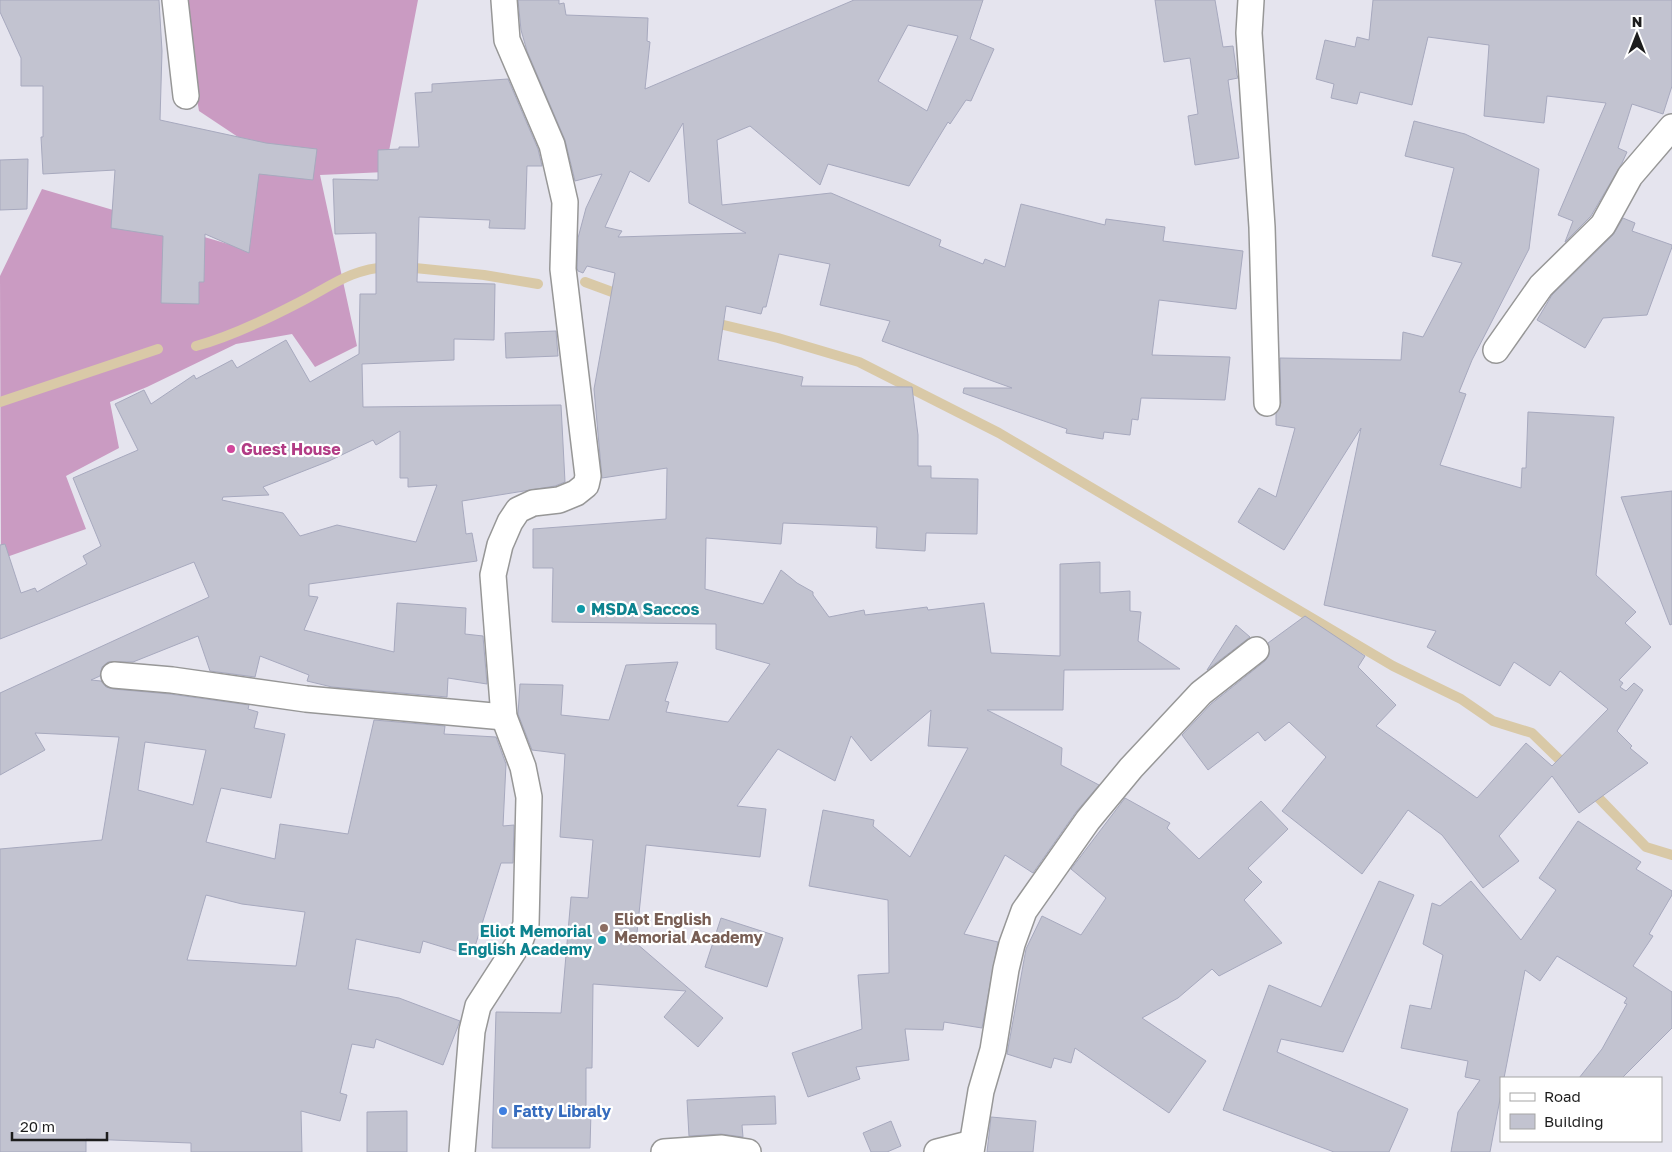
<svg xmlns="http://www.w3.org/2000/svg" width="1672" height="1152" font-family="'Golos Text',sans-serif">
	<style>
		.forest { fill: #ca9bc2 }
		.lines { fill: none; stroke-linecap: round; stroke-linejoin: round }
		.stream { stroke: #d9c9a7; stroke-width: 10 }
		.building { fill: #c2c3d0; stroke: #a7a9be; fill-rule: evenodd }
		.street-casing { stroke: #979797; stroke-width: 28 }
		.street { stroke: #fff; stroke-width: 25 }
		.hotel-dot { fill: #d1479c; stroke: #fff; stroke-width: 2 }
		.culture-dot { fill: #0f9aa8; stroke: #fff; stroke-width: 2 }
		.education-dot { fill: #8d6e63; stroke: #fff; stroke-width: 2 }
		.shop-dot { fill: #3f7fe0; stroke: #fff; stroke-width: 2 }
		.labels { text-anchor: middle; stroke-width: 4.5; stroke-linejoin: round; paint-order: stroke }
		.hotel-label { font-size: 16px; font-weight: bold; fill: #b23c85; stroke: #fff; text-anchor: start }
		.culture-label { font-size: 16px; font-weight: bold; fill: #0d838f; stroke: #fff; text-anchor: start }
		.education-label { font-size: 16px; font-weight: bold; fill: #785e54; stroke: #fff; text-anchor: start }
		.shop-label { font-size: 16px; font-weight: bold; fill: #366cbe; stroke: #fff; text-anchor: start }
	</style>
	<rect width="100%" height="100%" fill="#e5e4ee"/>
	<path class="forest" d="M 180,0 L 418,0 L 385,172 L 320,175 L 357,346 L 315,367 L 292,334 L 236,344 L 147,387 L 110,402 L 119,448 L 66,476 L 86,529 L 1,559 L 0,276 L 42,189 L 245,249 L 256,149 L 199,111 Z"/>
	<g class="lines">
		<g class="stream">
			<path d="M 405,267 L 484,275 L 538,284"/>
			<path d="M 585,282 L 623,296"/>
			<path d="M 711,322 L 778,338 L 859,362 L 999,433 L 1393,666 L 1461,699 L 1493,721 L 1532,733 L 1568,768"/>
			<path d="M 196,346 C 230,337 265,320 296,304 C 329,288 349,269 388,267"/>
			<path d="M 0,402 L 158,349"/>
			<path d="M 1591,790 L 1646,847 L 1672,855"/>
		</g>
	</g>
	<g class="building">
		<path d="M 0,0 L 159,0 L 162,51 L 160,120 L 266,143 L 317,149 L 313,180 L 259,174 L 249,253 L 205,234 L 204,282 L 199,282 L 199,304 L 161,303 L 163,236 L 111,228 L 115,170 L 43,174 L 41,137 L 43,137 L 43,86 L 21,86 L 21,58 L 0,12 Z"/>
		<path d="M 518,0 L 559,0 L 559,4 L 564,3 L 566,15 L 648,18 L 647,41 L 650,42 L 645,89 L 854,0 L 983,0 L 970,39 L 994,49 L 971,101 L 966,100 L 950,124 L 948,122 L 909,186 L 828,164 L 820,185 L 750,126 L 717,140 L 722,205 L 831,193 L 941,240 L 939,246 L 983,264 L 985,259 L 1005,267 L 1021,204 L 1105,225 L 1106,219 L 1165,227 L 1163,241 L 1243,251 L 1236,309 L 1159,300 L 1152,355 L 1230,357 L 1225,400 L 1141,398 L 1138,420 L 1132,419 L 1130,435 L 1104,432 L 1103,439 L 1066,433 L 1067,429 L 963,393 L 964,388 L 1012,388 L 882,341 L 890,321 L 820,305 L 830,264 L 779,254 L 766,307 L 763,307 L 761,314 L 726,306 L 718,360 L 803,377 L 801,386 L 912,387 L 918,435 L 918,466 L 931,466 L 931,478 L 978,479 L 977,534 L 926,533 L 925,551 L 876,548 L 877,527 L 783,523 L 781,544 L 706,538 L 705,589 L 763,604 L 781,570 L 797,583 L 813,592 L 813,595 L 829,617 L 864,610 L 865,615 L 927,607 L 928,610 L 984,603 L 991,653 L 1060,656 L 1060,564 L 1100,562 L 1100,593 L 1130,591 L 1130,611 L 1141,612 L 1138,641 L 1180,669 L 1064,670 L 1063,710 L 987,710 L 1062,748 L 1061,765 L 1099,785 L 1076,812 L 1033,873 L 1005,855 L 964,934 L 998,942 L 982,1028 L 944,1022 L 943,1030 L 905,1029 L 909,1060 L 856,1067 L 860,1079 L 808,1097 L 792,1053 L 862,1029 L 858,975 L 889,973 L 888,900 L 809,886 L 823,810 L 874,820 L 873,826 L 910,857 L 968,748 L 928,746 L 931,710 L 871,761 L 851,736 L 835,781 L 778,749 L 737,806 L 766,809 L 760,857 L 646,845 L 636,943 L 723,1018 L 698,1047 L 664,1017 L 686,991 L 593,984 L 592,1068 L 586,1068 L 586,1110 L 591,1111 L 590,1148 L 492,1148 L 496,1012 L 561,1013 L 571,897 L 588,898 L 593,840 L 560,837 L 565,754 L 532,750 L 518,714 L 520,684 L 563,685 L 561,715 L 609,720 L 626,665 L 678,662 L 665,701 L 669,702 L 666,712 L 728,722 L 770,664 L 716,649 L 716,624 L 552,622 L 553,568 L 533,568 L 533,529 L 666,519 L 667,468 L 602,478 L 594,389 L 615,273 L 587,266 L 583,273 L 578,271 L 577,268 L 578,238 L 586,208 L 602,174 L 575,181 L 565,140 L 527,51 L 521,30 ZM 908,25 L 958,36 L 927,111 L 878,81 ZM 683,123 L 689,203 L 746,233 L 618,237 L 622,231 L 605,227 L 630,171 L 649,182 Z"/>
		<path d="M 1155,0 L 1215,0 L 1223,47 L 1233,46 L 1237,75 L 1238,78 L 1228,80 L 1239,158 L 1195,165 L 1188,116 L 1198,114 L 1190,58 L 1164,62 Z"/>
		<path d="M 1373,0 L 1672,0 L 1672,86 L 1663,114 L 1632,104 L 1618,148 L 1627,152 L 1622,163 L 1591,216 L 1565,242 L 1573,221 L 1558,215 L 1606,103 L 1547,96 L 1544,123 L 1484,116 L 1489,45 L 1428,37 L 1412,105 L 1360,92 L 1357,104 L 1331,98 L 1334,84 L 1316,79 L 1325,40 L 1355,47 L 1357,37 L 1369,40 Z"/>
		<path d="M 508,79 L 538,149 L 542,166 L 527,166 L 525,229 L 489,228 L 490,220 L 419,217 L 417,282 L 495,284 L 494,340 L 454,339 L 454,360 L 362,364 L 363,407 L 561,405 L 565,482 L 555,486 L 462,501 L 466,534 L 472,533 L 477,561 L 309,584 L 309,596 L 318,597 L 304,630 L 394,652 L 397,603 L 466,608 L 465,634 L 483,636 L 487,684 L 448,678 L 447,697 L 332,687 L 307,681 L 309,675 L 260,656 L 255,677 L 210,671 L 198,636 L 133,662 L 108,662 L 102,667 L 100,676 L 91,680 L 101,681 L 106,687 L 113,689 L 170,694 L 249,705 L 248,709 L 258,712 L 254,728 L 285,734 L 271,798 L 221,788 L 206,842 L 275,859 L 280,824 L 348,834 L 374,720 L 445,726 L 444,734 L 496,737 L 506,764 L 503,826 L 514,825 L 513,863 L 501,863 L 472,956 L 423,941 L 420,953 L 356,939 L 348,989 L 399,998 L 460,1021 L 443,1065 L 376,1039 L 374,1048 L 352,1044 L 340,1093 L 347,1095 L 340,1121 L 301,1111 L 302,1152 L 191,1152 L 191,1143 L 86,1139 L 86,1152 L 0,1152 L 0,849 L 102,840 L 119,737 L 35,733 L 45,750 L 0,775 L 0,693 L 209,597 L 194,562 L 0,639 L 0,545 L 5,544 L 21,593 L 35,588 L 37,592 L 87,564 L 83,556 L 101,546 L 73,478 L 138,450 L 115,404 L 144,390 L 151,404 L 194,375 L 196,379 L 232,360 L 237,368 L 286,340 L 310,382 L 359,354 L 360,294 L 376,294 L 376,233 L 335,234 L 333,179 L 378,180 L 378,150 L 399,149 L 399,147 L 419,147 L 415,93 L 432,92 L 432,84 ZM 400,431 L 400,478 L 408,478 L 408,487 L 437,485 L 416,542 L 337,525 L 300,536 L 283,513 L 222,500 L 223,497 L 269,495 L 263,487 L 329,461 L 373,440 L 376,445 ZM 145,742 L 206,750 L 193,805 L 138,790 ZM 206,895 L 242,904 L 305,912 L 296,966 L 187,960 Z"/>
		<path d="M 1414,121 L 1465,134 L 1539,169 L 1529,249 L 1472,360 L 1459,392 L 1466,394 L 1440,465 L 1521,488 L 1522,468 L 1526,468 L 1528,412 L 1614,417 L 1596,575 L 1636,612 L 1625,623 L 1651,647 L 1619,680 L 1623,683 L 1620,687 L 1626,691 L 1634,683 L 1643,690 L 1617,731 L 1632,746 L 1630,748 L 1648,763 L 1579,813 L 1552,776 L 1499,836 L 1519,861 L 1483,888 L 1442,835 L 1408,810 L 1362,874 L 1282,811 L 1326,757 L 1289,722 L 1265,741 L 1258,732 L 1208,770 L 1182,735 L 1211,704 L 1265,661 L 1269,655 L 1268,643 L 1305,616 L 1365,656 L 1358,667 L 1396,705 L 1376,726 L 1477,798 L 1526,743 L 1552,766 L 1608,709 L 1560,671 L 1550,686 L 1514,662 L 1500,686 L 1427,647 L 1436,631 L 1324,605 L 1361,428 L 1284,550 L 1238,522 L 1259,488 L 1276,497 L 1295,428 L 1276,425 L 1276,413 L 1281,403 L 1280,358 L 1401,360 L 1403,332 L 1423,337 L 1462,263 L 1432,256 L 1454,168 L 1405,156 Z"/>
		<path d="M 28,159 L 27,209 L 0,210 L 0,160 Z"/>
		<path d="M 1623,218 L 1635,223 L 1632,231 L 1672,245 L 1672,247 L 1647,315 L 1603,318 L 1585,348 L 1537,320 L 1552,295 L 1613,235 Z"/>
		<path d="M 556,331 L 558,356 L 506,358 L 505,333 Z"/>
		<path d="M 1672,491 L 1672,624 L 1670,625 L 1621,497 Z"/>
		<path d="M 1236,625 L 1250,637 L 1207,670 Z"/>
		<path d="M 1125,798 L 1170,823 L 1167,828 L 1199,859 L 1261,801 L 1288,829 L 1248,868 L 1262,882 L 1244,900 L 1282,943 L 1219,976 L 1212,969 L 1178,998 L 1142,1018 L 1206,1061 L 1169,1113 L 1075,1048 L 1071,1063 L 1054,1058 L 1051,1068 L 1007,1054 L 1026,949 L 1042,916 L 1081,935 L 1106,898 L 1071,869 Z"/>
		<path d="M 1578,821 L 1641,862 L 1636,869 L 1672,891 L 1672,895 L 1649,934 L 1653,936 L 1633,966 L 1672,992 L 1672,1028 L 1622,1078 L 1579,1078 L 1602,1049 L 1627,1004 L 1624,1003 L 1627,998 L 1557,956 L 1540,981 L 1525,970 L 1504,1078 L 1501,1078 L 1501,1094 L 1490,1152 L 1451,1152 L 1458,1112 L 1480,1080 L 1465,1077 L 1468,1061 L 1401,1048 L 1410,1005 L 1431,1009 L 1443,955 L 1423,944 L 1432,903 L 1440,906 L 1471,881 L 1521,940 L 1556,890 L 1539,878 Z"/>
		<path d="M 1379,881 L 1414,895 L 1343,1052 L 1281,1039 L 1277,1052 L 1408,1109 L 1389,1152 L 1334,1152 L 1223,1110 L 1269,985 L 1321,1007 Z"/>
		<path d="M 721,918 L 783,938 L 767,987 L 705,967 Z"/>
		<path d="M 775,1096 L 776,1124 L 742,1125 L 743,1137 L 721,1134 L 689,1136 L 687,1100 Z"/>
		<path d="M 407,1111 L 407,1152 L 367,1152 L 367,1112 Z"/>
		<path d="M 991,1117 L 1036,1121 L 1033,1152 L 987,1152 Z"/>
		<path d="M 891,1121 L 901,1146 L 887,1152 L 871,1152 L 863,1133 Z"/>
	</g>
	<g class="lines">
		<defs>
			<g id="street">
				<path d="M 175,0 L 186,96"/>
				<path d="M 1251,0 L 1249,33 L 1262,227 L 1267,403"/>
				<path d="M 1496,350 L 1541,286 L 1603,225 L 1630,176 L 1672,127"/>
				<path d="M 114,675 L 172,680 L 306,699 L 504,717"/>
				<path d="M 462,1152 L 472,1031 L 478,1006 L 520,941 L 526,924 L 529,797 L 523,767 L 504,717 L 493,575 L 500,545 L 510,522 L 518,510 L 533,503 L 559,500 L 576,493 L 586,485 L 588,476 L 563,269 L 565,202 L 552,145 L 507,40 L 504,0"/>
				<path d="M 664,1152 L 722,1148 L 748,1152"/>
				<path d="M 937,1152 L 972,1143"/>
				<path d="M 971,1152 L 981,1091 L 993,1050 L 1006,969 L 1012,944 L 1024,911 L 1088,820 L 1131,768 L 1201,693 L 1256,650"/>
			</g>
		</defs>
		<use href="#street" class="street-casing"/>
		<use href="#street" class="street"/>
	</g>
	<circle class="hotel-dot" cx="231" cy="449" r="5"/>
	<g class="culture-dot">
		<circle cx="581" cy="609" r="5"/>
		<circle cx="602" cy="940" r="5"/>
	</g>
	<circle class="education-dot" cx="604" cy="928" r="5"/>
	<circle class="shop-dot" cx="503" cy="1111" r="5"/>
	<g class="labels">
		<g class="hotel-label">
			<text x="241" y="455">Guest House</text>
		</g>
		<g class="culture-label">
			<text x="591" y="615">MSDA Saccos</text>
			<text x="592" y="937" text-anchor="end">Eliot Memorial<tspan x="592" dy="18">English Academy</tspan></text>
		</g>
		<g class="education-label">
			<text x="614" y="925">Eliot English<tspan x="614" dy="18">Memorial Academy</tspan></text>
		</g>
		<g class="shop-label">
			<text x="513" y="1117">Fatty Libraly</text>
		</g>
	</g>
	<rect x="1500" y="1077" width="162" height="65" fill="#ffffff" stroke="#a5a5a5"/>
	<rect x="1510" y="1093" width="25" height="8" fill="#ffffff" stroke="#a5a5a5"/>
	<text x="1544" y="1102" font-size="15" fill="#1d1d1d">Road</text>
	<rect x="1510" y="1114" width="25" height="15" fill="#c2c3d0" stroke="#a5a5a5"/>
	<text x="1544" y="1127" font-size="15" fill="#1d1d1d">Building</text>
	<g transform="translate(1637 35)" stroke="#ffffff" stroke-width="4" paint-order="stroke">
	<path d="M0-4L9 19L0 12L-9 19Z" fill="#1d1d1d"/>
	<text y="-8" font-size="14" font-weight="bold" text-anchor="middle" fill="#1d1d1d">N</text>
	</g>
	<path d="M12 1132v8h95v-8" fill="none" stroke="#1d1d1d" stroke-width="2.5"/>
	<text x="20" y="1132" font-size="15" fill="#1d1d1d" stroke="#ffffff" stroke-width="4" paint-order="stroke">20 m</text>
</svg>
